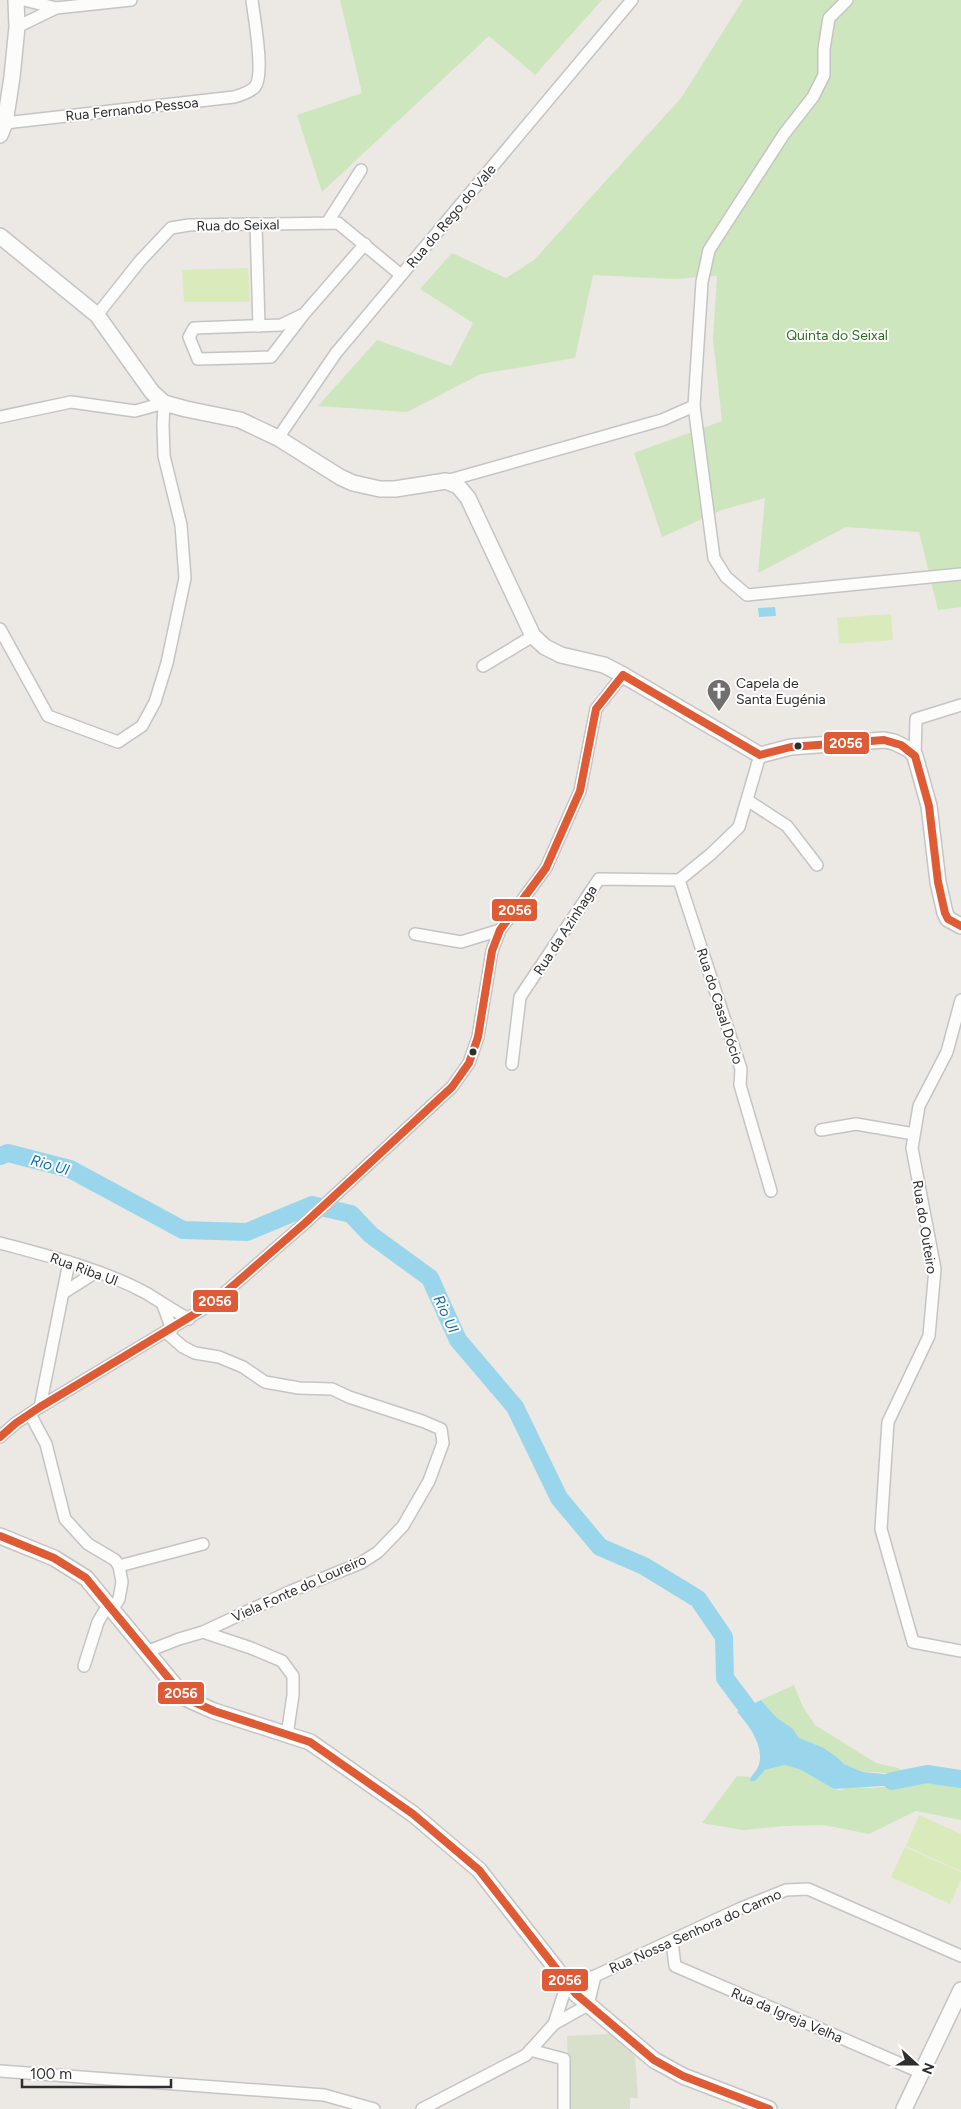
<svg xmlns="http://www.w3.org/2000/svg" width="961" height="2109" font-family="Figtree,sans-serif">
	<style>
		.green { fill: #cee6be }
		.cemetery { fill: #d8e0cc }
		.pitch { fill: #d9eabb }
		.water { fill: #99d6ec }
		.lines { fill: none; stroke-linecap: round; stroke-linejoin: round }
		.river { stroke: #99d6ec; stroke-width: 18 }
		.street-casing { stroke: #c5c4c5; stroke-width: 14 }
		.secondary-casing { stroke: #c5c4c5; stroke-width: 18 }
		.street { stroke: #fcfcfb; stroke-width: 11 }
		.secondary { stroke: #fcfcfb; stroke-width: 15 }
		.bus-1-casing { stroke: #fff; stroke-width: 11 }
		.bus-1 { stroke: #df5b35; stroke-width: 8 }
		.bus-dot { fill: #2e2e2e; stroke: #fff; stroke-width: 2 }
		.labels { text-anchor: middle; stroke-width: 4; stroke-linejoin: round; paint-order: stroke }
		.street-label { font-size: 14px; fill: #2e2e2e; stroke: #fff }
		.park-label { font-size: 14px; fill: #2c6e1b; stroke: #fff }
		.poi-label { font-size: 14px; fill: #2e2e2e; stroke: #fff; text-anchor: start }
		.water-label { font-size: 15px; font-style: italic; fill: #0d6fa3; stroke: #fff }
		.line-badge { stroke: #fff; stroke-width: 2 }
		.badge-label { font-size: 14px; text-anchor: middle; font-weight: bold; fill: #fff }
	</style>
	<rect width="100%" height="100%" fill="#ece8e4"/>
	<g class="green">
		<path d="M 340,0 L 602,0 L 535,75 L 489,36 L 322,192 L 297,115 L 362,93 Z"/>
		<path d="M 743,0 L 961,0 L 961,607 L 938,610 L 919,532 L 846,527 L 758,573 L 765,498 L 722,510 L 662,537 L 634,453 L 722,421 L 713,339 L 717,276 L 675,279 L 593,275 L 575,358 L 481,374 L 407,412 L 318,406 L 377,340 L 451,366 L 473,323 L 420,289 L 452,253 L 506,278 L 534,260 L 681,98 Z"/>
		<path d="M 794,1685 L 803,1707 L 815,1725 L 876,1763 L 898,1768 L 914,1777 L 927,1774 L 961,1779 L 961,1820 L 916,1811 L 869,1834 L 824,1825 L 785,1826 L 743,1830 L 702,1823 L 737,1776 L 751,1777 L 765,1770 L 785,1765 L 801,1770 L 834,1789 L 841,1790 L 848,1787 L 873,1788 L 898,1785 L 913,1777 L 875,1772 L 863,1772 L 844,1764 L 837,1757 L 822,1747 L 799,1738 L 792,1728 L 777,1718 L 761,1700 Z"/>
	</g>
	<path class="cemetery" d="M 610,2034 L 635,2056 L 638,2098 L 630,2098 L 630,2109 L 569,2109 L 567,2036 Z"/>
	<g class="pitch">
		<path d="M 248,268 L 250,302 L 184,302 L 182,270 Z"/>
		<path d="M 891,614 L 893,640 L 839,644 L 837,618 Z"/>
		<path d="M 919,1815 L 961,1834 L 961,1871 L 906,1846 Z"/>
		<path d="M 905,1847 L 961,1872 L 961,1880 L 950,1904 L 891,1877 Z"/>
	</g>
	<g class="water">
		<path d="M 775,607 L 776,616 L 759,617 L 758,608 Z"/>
		<path d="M 761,1700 L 777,1718 L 792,1728 L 799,1738 L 822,1747 L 837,1757 L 844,1764 L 863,1772 L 914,1777 L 898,1785 L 834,1789 L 801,1770 L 785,1765 L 765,1770 L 755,1781 L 750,1781 C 751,1775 756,1772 758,1767 C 766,1748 749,1725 737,1712 Z"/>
	</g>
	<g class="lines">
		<g class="river">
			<path d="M 0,1156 L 8,1153 L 70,1169 L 183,1230 L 247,1232 L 312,1205 L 351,1214 L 371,1235 L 430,1278 L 458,1340 L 515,1407 L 559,1498 L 600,1547 L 644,1566 L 698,1599 L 724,1637 L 725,1678 L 761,1726"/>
			<path d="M 892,1781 L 927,1774 L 961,1779"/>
		</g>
		<defs>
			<g id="street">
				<path d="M 24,0 L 56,8 L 131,0"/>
				<path d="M 17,27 L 56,8"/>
				<path d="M 5,123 L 234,97 C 241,95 249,93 255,87 C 265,74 254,18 252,0"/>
				<path d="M 327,223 L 361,170"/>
				<path d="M 256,224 L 259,326"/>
				<path d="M 304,314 L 271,357 L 198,359 L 189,337 L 194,328 L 281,325 L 304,314 L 365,244"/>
				<path d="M 97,315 L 140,261 L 171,228 L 189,225 L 338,223 L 401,275"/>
				<path d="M 694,406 L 714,558 L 726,577 L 747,595 L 961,574"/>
				<path d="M 0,417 L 71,402 L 135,411 L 164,403 L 163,425 L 164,456 L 181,525 L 185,578 L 167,663 L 155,702 L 142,726 L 118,742 L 48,716 L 0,629"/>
				<path d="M 278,438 L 336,353 L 632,0"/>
				<path d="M 446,481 L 662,420 L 694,406 L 702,282 L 709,250 L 784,134 L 813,97 L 824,75 L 824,49 L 829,18 L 847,0"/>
				<path d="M 483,666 L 533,636"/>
				<path d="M 915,756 L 916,719 L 961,705"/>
				<path d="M 747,800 L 787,826 L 817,865"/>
				<path d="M 679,880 L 741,1069 L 740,1085 L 771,1191"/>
				<path d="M 415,934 L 461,942 L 500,930"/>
				<path d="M 961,1000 L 947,1052 L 919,1106 L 912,1148 L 935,1269 L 929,1336 L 888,1422 L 881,1529 L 913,1642 L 961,1651"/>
				<path d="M 512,1064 L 520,997 L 599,879 L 679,880 L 711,854 L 739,827 L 760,755"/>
				<path d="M 821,1130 L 856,1124 L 914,1134"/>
				<path d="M 0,1243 C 48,1256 102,1269 146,1293 C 161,1302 174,1311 189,1319"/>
				<path d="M 63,1293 L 96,1272"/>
				<path d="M 163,1305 L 172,1330"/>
				<path d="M 167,1333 L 183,1347 L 195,1353 L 219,1357 L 243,1367 L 265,1382 L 299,1388 L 332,1389 L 349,1397 L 422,1421 L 441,1429 L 443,1443 L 429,1481 L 403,1526 L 378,1552 L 361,1563 L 291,1591 L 203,1632"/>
				<path d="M 40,1407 L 69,1262"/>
				<path d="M 30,1414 L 46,1444 L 65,1519 L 88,1544 L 115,1560 L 119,1566 L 122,1582 L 119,1599 L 112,1610"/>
				<path d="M 0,1437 L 16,1423 L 40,1407 L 213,1303 L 305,1223 L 452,1087 L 469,1063 L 478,1037 L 492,951 L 500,930 L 546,868 L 580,791 L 596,709 L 623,675"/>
				<path d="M 119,1566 L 203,1544"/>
				<path d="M 146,1652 L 179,1639 L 203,1632 L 251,1648 L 282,1661 L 293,1676 L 293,1695 L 287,1735"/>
				<path d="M 84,1666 L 98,1622 L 108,1605"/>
				<path d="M 672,1941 L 675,1966 L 922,2073"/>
				<path d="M 554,2024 L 567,1984 L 595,1976 L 739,1909 L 786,1890 L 808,1889 L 961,1956"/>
				<path d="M 530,2050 L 564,2059 L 564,2109"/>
				<path d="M 0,2071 L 324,2095 L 374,2109"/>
				<path d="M 422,2109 L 526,2055 L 554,2024 L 588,2005 L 595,1976"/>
			</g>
			<g id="secondary">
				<path d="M 0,135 L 5,123 L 12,77 L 17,27 L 16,0"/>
				<path d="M 0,236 L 97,315 L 152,392 L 164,403 L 186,409 L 240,420 L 278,438 L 340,477 L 353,483 L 380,489 L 395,489 L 446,481 L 458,486 L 468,498 L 533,636 L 545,647 L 561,655 L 604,665 L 623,675 L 760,755 L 791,747 L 884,740 L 894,742 L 910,750 L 915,756 L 929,806 L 938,882 L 945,913 L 948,919 L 961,926"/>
				<path d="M 0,1536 L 54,1558 L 86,1578 L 185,1698 L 214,1711 L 310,1742 L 413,1814 L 479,1870 L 576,1994 L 654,2060 L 683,2076 L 769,2109"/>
				<path d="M 904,2109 L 961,1990"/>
			</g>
		</defs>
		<use href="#street" class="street-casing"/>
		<use href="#secondary" class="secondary-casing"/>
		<use href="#street" class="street"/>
		<use href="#secondary" class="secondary"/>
		<defs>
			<g id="bus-1">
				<path d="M 0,1437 L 16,1423 L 40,1407 L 213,1303 L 305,1223 L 452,1087 L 469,1063 L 478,1037 L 492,951 L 500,930 L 546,868 L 580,791 L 596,709 L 623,675 L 760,755 L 791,747 L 884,740 L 901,745 L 915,756 L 929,806 L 938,882 L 945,913 L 948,919 L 961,926"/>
				<path d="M 0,1536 L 54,1558 L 86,1578 L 185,1698 L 214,1711 L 310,1742 L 413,1814 L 479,1870 L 576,1994 L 654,2060 L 683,2076 L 769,2109"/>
			</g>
		</defs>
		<use href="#bus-1" class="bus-1-casing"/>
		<use href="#bus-1" class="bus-1"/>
	</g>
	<defs>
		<symbol id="church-pin" viewBox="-11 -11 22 30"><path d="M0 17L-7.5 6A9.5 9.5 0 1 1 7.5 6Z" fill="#706f6e" stroke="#fff"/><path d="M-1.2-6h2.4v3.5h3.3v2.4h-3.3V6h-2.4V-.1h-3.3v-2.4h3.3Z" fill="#fff"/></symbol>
	</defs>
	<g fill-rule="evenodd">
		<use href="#church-pin" x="705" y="677" width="28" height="38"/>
	</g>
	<g class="bus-dot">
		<circle cx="798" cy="746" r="4.5"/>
		<circle cx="473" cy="1052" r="4.5"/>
	</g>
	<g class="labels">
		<g class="street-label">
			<text transform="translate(132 109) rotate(-6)" y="5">Rua Fernando Pessoa</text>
			<text transform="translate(451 216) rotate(-50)" y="5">Rua do Rego do Vale</text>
			<text transform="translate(238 225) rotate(-1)" y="5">Rua do Seixal</text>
			<text transform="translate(565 930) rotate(-57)" y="5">Rua da Azinhaga</text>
			<text transform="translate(720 1006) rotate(72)" y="5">Rua do Casal Dócio</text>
			<text transform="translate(925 1227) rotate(81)" y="5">Rua do Outeiro</text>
			<text transform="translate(84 1269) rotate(20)" y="5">Rua Riba Ul</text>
			<text transform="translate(299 1588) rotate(-24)" y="5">Viela Fonte do Loureiro</text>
			<text transform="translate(695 1931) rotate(-24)" y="5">Rua Nossa Senhora do Carmo</text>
			<text transform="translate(787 2015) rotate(23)" y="5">Rua da Igreja Velha</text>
		</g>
		<g class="park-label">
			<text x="837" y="340">Quinta do Seixal</text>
		</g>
		<g class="poi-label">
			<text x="736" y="688">Capela de<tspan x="736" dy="16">Santa Eugénia</tspan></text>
		</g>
		<g class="water-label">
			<text transform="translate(50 1165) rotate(16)" y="5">Rio Ul</text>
			<text transform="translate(446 1314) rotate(65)" y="5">Rio Ul</text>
		</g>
	</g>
	<g class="line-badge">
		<rect x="823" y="731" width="47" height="24" rx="5" fill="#df5b35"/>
		<rect x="491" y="898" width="47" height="24" rx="5" fill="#df5b35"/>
		<rect x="192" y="1289" width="47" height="24" rx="5" fill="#df5b35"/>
		<rect x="157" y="1681" width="48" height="24" rx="5" fill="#df5b35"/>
		<rect x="541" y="1968" width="48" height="24" rx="5" fill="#df5b35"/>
	</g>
	<g class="badge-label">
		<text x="846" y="748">2056</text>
		<text x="515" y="915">2056</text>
		<text x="215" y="1306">2056</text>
		<text x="181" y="1698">2056</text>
		<text x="565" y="1985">2056</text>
	</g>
	<g transform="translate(916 2064) rotate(111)" stroke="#ffffff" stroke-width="4" paint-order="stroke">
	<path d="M0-4L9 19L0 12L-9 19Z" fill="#2e2e2e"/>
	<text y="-8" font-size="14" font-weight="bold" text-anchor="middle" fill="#2e2e2e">N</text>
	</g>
	<path d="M22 2079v8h149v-8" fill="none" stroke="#2e2e2e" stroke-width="2.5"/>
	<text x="30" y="2079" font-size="15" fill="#2e2e2e" stroke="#ffffff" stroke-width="4" paint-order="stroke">100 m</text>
</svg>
